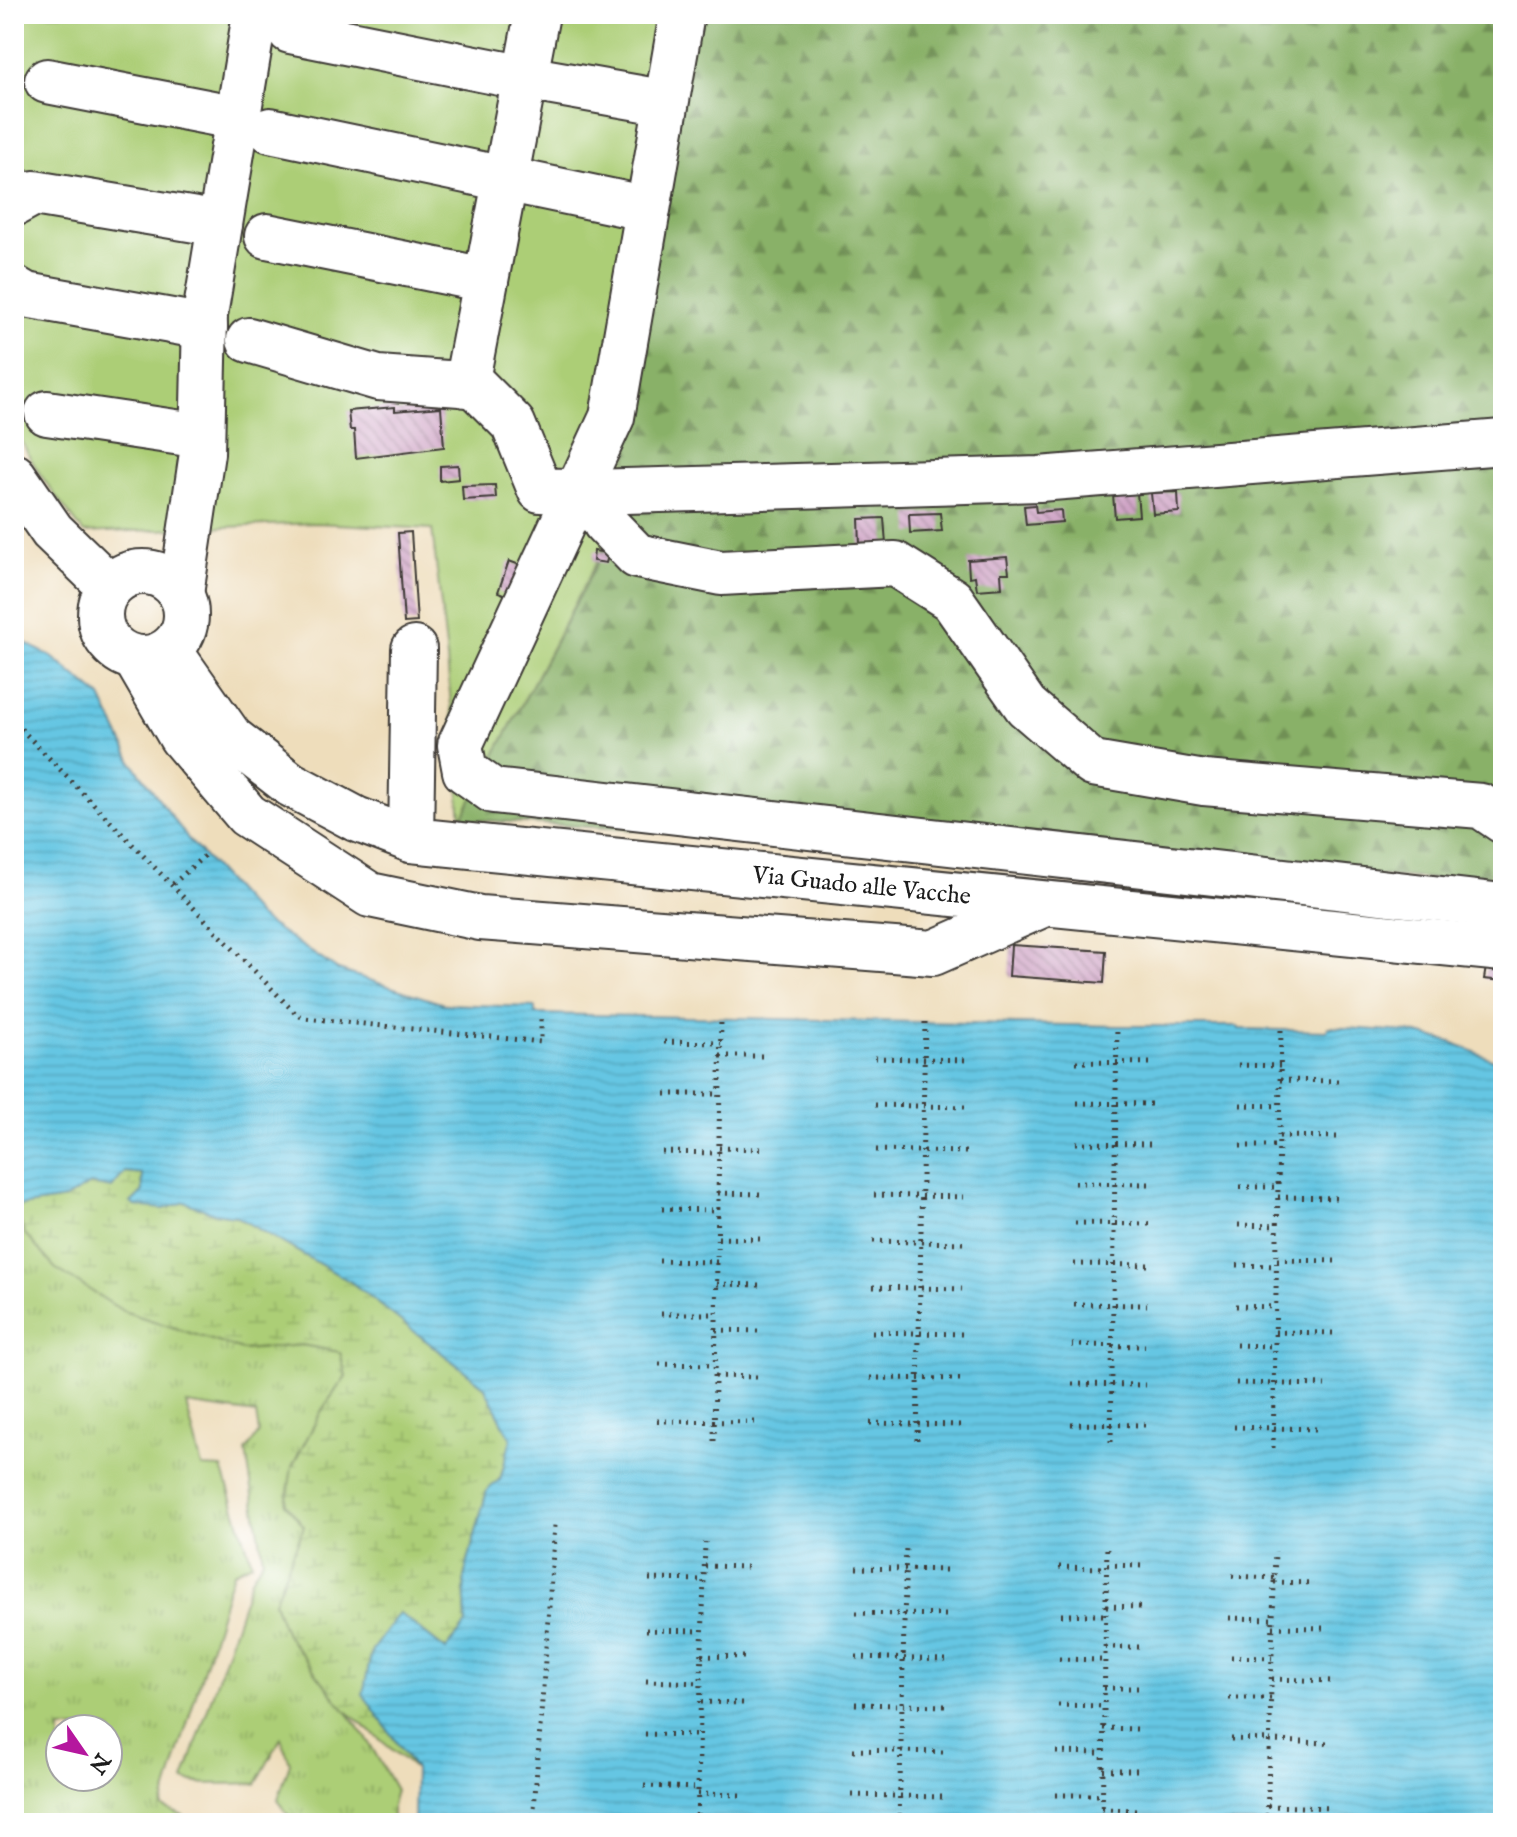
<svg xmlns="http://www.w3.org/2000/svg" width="1517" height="1837" font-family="'IM FELL English',serif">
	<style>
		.grass { fill: url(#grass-tufts); stroke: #647549; stroke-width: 2; fill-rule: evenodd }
		.forest { fill: url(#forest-firs); stroke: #526642; stroke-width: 2 }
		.wetland { fill: url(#wetland-marsh); stroke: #647549; stroke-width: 2 }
		.park { fill: #acce76; stroke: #647549; stroke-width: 2 }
		.water { fill: url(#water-rules); stroke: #407180; stroke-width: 2 }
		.building { fill: url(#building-back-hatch) }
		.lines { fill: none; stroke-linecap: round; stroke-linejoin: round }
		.minor-casing { stroke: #3c3934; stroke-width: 48 }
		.path { stroke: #3c3934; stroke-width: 5; stroke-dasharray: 2 6; stroke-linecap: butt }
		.minor { stroke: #fff; stroke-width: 44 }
		.labels { text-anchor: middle; stroke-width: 6; stroke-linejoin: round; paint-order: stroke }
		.street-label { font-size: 24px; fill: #1c1c1c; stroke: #fff }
	</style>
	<defs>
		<pattern id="grass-tufts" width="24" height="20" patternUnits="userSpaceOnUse" patternTransform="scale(2)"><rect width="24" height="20" fill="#acce76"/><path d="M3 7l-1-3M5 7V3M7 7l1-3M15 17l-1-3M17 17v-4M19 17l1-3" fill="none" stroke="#93b066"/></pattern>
		<pattern id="forest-firs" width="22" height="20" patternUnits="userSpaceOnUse" patternTransform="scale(2)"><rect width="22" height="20" fill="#89b167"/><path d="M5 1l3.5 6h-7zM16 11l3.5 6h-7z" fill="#6f8f54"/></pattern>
		<pattern id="wetland-marsh" width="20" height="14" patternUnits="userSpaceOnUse" patternTransform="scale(2)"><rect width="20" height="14" fill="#acce76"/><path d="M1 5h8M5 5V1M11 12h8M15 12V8" fill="none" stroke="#93b066"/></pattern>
		<pattern id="water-rules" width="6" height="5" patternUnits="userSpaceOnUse" patternTransform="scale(2)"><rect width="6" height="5" fill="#65c6e3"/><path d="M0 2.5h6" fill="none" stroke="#57aac2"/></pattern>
		<pattern id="building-back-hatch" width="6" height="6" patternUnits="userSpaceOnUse" patternTransform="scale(2)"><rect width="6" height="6" fill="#cfa3c5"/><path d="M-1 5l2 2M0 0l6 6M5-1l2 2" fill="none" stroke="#a7849f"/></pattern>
	</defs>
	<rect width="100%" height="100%" fill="#fff"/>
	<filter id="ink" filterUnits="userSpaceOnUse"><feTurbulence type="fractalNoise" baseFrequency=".0125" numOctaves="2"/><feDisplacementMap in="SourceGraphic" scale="16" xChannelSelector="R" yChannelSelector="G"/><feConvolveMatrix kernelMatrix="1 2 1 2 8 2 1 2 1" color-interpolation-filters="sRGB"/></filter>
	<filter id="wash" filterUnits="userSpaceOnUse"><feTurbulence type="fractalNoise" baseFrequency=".006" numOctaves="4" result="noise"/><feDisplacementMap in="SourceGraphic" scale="32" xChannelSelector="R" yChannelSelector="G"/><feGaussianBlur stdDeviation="1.8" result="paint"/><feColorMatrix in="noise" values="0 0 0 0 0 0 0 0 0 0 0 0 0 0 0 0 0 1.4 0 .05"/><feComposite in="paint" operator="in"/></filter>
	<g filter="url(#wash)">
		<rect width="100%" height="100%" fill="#edb"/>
		<path class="grass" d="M 14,1207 L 242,1350 L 302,1345 L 340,1352 L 346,1376 L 322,1410 L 292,1467 L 304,1526 L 274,1602 L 286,1634 L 366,1737 L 396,1790 L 392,1805 L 392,1823 L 312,1823 L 288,1815 L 278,1799 L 290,1763 L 281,1738 L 256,1784 C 233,1782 206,1787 184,1780 L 251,1579 L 263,1559 L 246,1451 L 259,1433 L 256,1414 L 186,1404 L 202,1467 L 222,1468 L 252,1563 L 233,1572 L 162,1807 L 184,1816 L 181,1823 L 14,1823 ZM 60,1729 L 108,1729 L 108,1777 L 60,1777 Z"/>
		<path class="forest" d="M 696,14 L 1503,14 L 1503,883 L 461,819 L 619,522 L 647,299 Z"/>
		<path class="wetland" d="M 124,1172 L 142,1174 L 143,1192 L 132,1202 L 164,1209 L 185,1202 L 214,1213 L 235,1216 L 351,1282 L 484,1386 L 511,1439 L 500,1480 L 487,1491 L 464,1577 L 466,1624 L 446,1650 L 399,1613 L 363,1694 L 415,1769 L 344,1709 L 286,1634 L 274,1602 L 304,1526 L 286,1504 L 292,1467 L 322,1410 L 346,1376 L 340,1352 L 302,1345 L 242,1350 L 123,1311 L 55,1268 L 24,1233 L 15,1207 L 64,1199 L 90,1184 L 112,1188 Z"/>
		<path class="park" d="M 23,14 L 696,14 L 647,299 L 620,518 L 461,819 L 446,648 L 432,529 L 316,523 L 84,533 C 58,498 26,463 14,420 L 14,28 Z"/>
		<path class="water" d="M 14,637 L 52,657 L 101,697 L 132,762 L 189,840 L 259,917 L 338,970 L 444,1004 L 535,1007 L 535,1014 L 541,1014 L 1117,1026 L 1238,1026 L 1239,1029 L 1327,1031 L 1328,1027 L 1409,1032 L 1451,1042 L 1503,1064 L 1503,1823 L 414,1823 L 415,1769 L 363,1694 L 372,1650 L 399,1613 L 446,1650 L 466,1624 L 464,1577 L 487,1490 L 500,1480 L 511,1439 L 484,1386 L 351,1282 L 236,1216 L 214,1213 L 185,1202 L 164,1209 L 135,1206 L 131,1203 L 143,1191 L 142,1174 L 125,1172 L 112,1188 L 90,1184 L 65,1199 L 14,1207 Z"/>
		<g id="blocks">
			<g class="building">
				<path d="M 395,407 L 395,411 L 441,407 L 444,447 L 356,458 L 354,430 L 350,430 L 348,411 Z"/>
				<path d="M 458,465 L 459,479 L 440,481 L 440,466 Z"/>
				<path d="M 495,485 L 496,498 L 463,500 L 462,486 Z"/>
				<path d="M 1178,492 L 1179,512 L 1153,514 L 1151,493 Z"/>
				<path d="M 1137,493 L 1139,516 L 1115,518 L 1113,495 Z"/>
				<path d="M 1035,505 L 1036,512 L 1061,510 L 1062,522 L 1026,525 L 1024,506 Z"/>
				<path d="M 940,513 L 942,531 L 910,533 L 909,514 Z"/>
				<path d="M 884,518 L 886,544 L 860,545 L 859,519 Z"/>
				<path d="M 411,532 L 417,622 L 404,623 L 398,533 Z"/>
				<path d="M 594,551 L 609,553 L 606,563 L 593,561 Z"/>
				<path d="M 1007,557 L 1009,573 L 1001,573 L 1002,588 L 977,590 L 975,576 L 969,577 L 968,560 Z"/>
				<path d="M 509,561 L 528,568 L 517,599 L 498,592 Z"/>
				<path d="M 1011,945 L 1106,951 L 1104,983 L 1009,976 Z"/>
				<path d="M 1486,967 L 1503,969 L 1503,981 L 1484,979 Z"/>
			</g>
		</g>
	</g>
	<g filter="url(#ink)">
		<use href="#blocks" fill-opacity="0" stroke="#3c3934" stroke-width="2"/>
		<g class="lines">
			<defs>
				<g id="minor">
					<path d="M 682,14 L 612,417 L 460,745 L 465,771 L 493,791 L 1503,906"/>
					<path d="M 290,31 L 525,78 L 656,101"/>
					<path d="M 47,81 L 238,118"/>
					<path d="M 270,130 L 634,206"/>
					<path d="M 14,204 L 34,193 L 220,224"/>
					<path d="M 267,236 L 486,280"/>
					<path d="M 14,288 L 26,295 L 205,327"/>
					<path d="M 249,340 L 378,378 L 474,385 L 513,424 L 540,490 L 591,492 L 1039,479 L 1503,442"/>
					<path d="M 466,385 L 537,14"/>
					<path d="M 47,413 L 202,436"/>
					<path d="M 14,476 L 52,531 L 110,587"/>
					<path d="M 591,492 L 605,523 L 637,556 L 721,573 L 895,564 L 952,600 L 1026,706 L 1093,764 L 1204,783 L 1481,806 L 1503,821"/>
					<circle cx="143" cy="615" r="43"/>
					<path d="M 181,594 L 202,453 L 205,315 L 255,14"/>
					<path id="s1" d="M 414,649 L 411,840 L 1503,949"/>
					<path d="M 169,650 L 231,738 L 290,784 L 356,819 L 411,840"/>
					<path d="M 135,658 L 181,737 L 247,815 L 370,895 L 480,918 L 933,953 L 1042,905"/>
				</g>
			</defs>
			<use href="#minor" class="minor-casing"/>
			<g class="path">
				<path d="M 14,704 L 15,705"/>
				<path d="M 21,729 L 297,1015 L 305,1018 L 541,1042 L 541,1014"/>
				<path d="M 173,884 L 204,856"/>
				<path d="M 664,1042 L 721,1043"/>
				<path d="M 720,1056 L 767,1056"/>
				<path d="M 875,1058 L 969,1060"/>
				<path d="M 1076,1062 L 1154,1063"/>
				<path d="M 1238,1065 L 1280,1066"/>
				<path d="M 1280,1080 L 1341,1081"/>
				<path d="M 665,1094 L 720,1094"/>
				<path d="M 1077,1103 L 1151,1104"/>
				<path d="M 875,1105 L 966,1107"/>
				<path d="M 1240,1105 L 1280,1106"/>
				<path d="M 1279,1136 L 1342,1137"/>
				<path d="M 1076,1143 L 1151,1144"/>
				<path d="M 1240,1146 L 1278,1146"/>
				<path d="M 719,1148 L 763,1149"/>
				<path d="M 876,1150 L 966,1152"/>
				<path d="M 662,1152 L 719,1153"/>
				<path d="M 1075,1183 L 1150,1184"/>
				<path d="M 1240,1187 L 1278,1187"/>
				<path d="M 718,1193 L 763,1194"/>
				<path d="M 874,1195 L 965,1197"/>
				<path d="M 1278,1197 L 1340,1198"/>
				<path d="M 662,1209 L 718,1210"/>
				<path d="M 1075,1223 L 1149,1224"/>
				<path d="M 1238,1225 L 1277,1226"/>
				<path d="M 718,1238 L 761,1239"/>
				<path d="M 873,1241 L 964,1243"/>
				<path d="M 1277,1260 L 1338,1261"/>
				<path d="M 659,1261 L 717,1262"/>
				<path d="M 1074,1264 L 1148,1265"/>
				<path d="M 1237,1265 L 1276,1266"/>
				<path d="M 717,1284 L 760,1285"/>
				<path d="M 873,1287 L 962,1289"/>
				<path d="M 1074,1304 L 1147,1305"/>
				<path d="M 1236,1306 L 1275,1307"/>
				<path d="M 661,1314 L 716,1314"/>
				<path d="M 716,1330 L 759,1331"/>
				<path d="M 872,1332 L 962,1334"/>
				<path d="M 1275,1332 L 1336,1333"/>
				<path d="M 1072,1345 L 1145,1346"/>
				<path d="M 1236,1345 L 1274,1346"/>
				<path d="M 659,1364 L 715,1365"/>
				<path d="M 715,1376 L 758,1377"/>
				<path d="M 870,1378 L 961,1379"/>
				<path d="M 1236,1383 L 1325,1385"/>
				<path d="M 1072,1384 L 1147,1385"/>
				<path d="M 657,1421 L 757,1422"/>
				<path d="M 870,1423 L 960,1425"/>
				<path d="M 1071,1424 L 1145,1425"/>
				<path d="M 1234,1427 L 1318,1429"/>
				<path d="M 917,1440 L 925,1022"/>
				<path d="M 714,1441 L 721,1019"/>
				<path d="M 1111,1442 L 1117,1026"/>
				<path d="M 1273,1448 L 1281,1030"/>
				<path d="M 1107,1565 L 1144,1566"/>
				<path d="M 705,1566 L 748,1567"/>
				<path d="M 1059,1567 L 1106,1568"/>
				<path d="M 856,1568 L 948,1570"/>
				<path d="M 1232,1576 L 1274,1578"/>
				<path d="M 649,1579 L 704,1580"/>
				<path d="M 1274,1582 L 1314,1583"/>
				<path d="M 1106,1606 L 1142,1607"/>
				<path d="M 856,1613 L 948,1615"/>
				<path d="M 1061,1615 L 1105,1615"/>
				<path d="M 1229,1618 L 1273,1619"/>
				<path d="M 1273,1627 L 1323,1628"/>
				<path d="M 646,1630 L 702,1631"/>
				<path d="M 1105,1647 L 1141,1647"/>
				<path d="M 702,1656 L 746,1657"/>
				<path d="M 856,1657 L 947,1660"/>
				<path d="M 1231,1657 L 1272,1658"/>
				<path d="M 1059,1659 L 1104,1660"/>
				<path d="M 1272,1679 L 1332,1681"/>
				<path d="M 646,1681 L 701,1683"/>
				<path d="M 1104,1688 L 1140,1688"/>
				<path d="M 1229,1698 L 1271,1698"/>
				<path d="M 701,1702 L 744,1703"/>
				<path d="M 855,1704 L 945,1706"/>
				<path d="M 1058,1705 L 1104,1706"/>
				<path d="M 1103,1728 L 1139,1729"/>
				<path d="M 645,1734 L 699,1735"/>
				<path d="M 1231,1739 L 1270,1740"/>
				<path d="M 1269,1741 L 1330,1743"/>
				<path d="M 853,1750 L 944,1752"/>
				<path d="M 1056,1752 L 1101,1753"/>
				<path d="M 1103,1770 L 1139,1770"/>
				<path d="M 644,1786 L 698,1788"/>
				<path d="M 698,1794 L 743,1795"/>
				<path d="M 852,1795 L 943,1797"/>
				<path d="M 1056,1795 L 1102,1795"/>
				<path d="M 1268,1806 L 1331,1808"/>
				<path d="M 1102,1809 L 1139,1810"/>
				<path d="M 1227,1817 L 1268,1818"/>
				<path d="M 533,1823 L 555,1525"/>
				<path d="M 697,1823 L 705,1542"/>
				<path d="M 899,1823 L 906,1545"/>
				<path d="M 1102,1823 L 1107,1544"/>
				<path d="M 1267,1823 L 1275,1551"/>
			</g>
			<use href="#minor" class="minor"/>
		</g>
	</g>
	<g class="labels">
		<g class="street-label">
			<text dy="8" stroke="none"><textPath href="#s1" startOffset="644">Via Guado alle Vacche</textPath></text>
		</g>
	</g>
	<rect width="1517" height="1837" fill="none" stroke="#fff" stroke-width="48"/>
	<g transform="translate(84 1753) rotate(124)"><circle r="38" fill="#ffffff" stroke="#a4a4a4" stroke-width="2"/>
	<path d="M0-6L14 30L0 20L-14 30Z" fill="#b5179e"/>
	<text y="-12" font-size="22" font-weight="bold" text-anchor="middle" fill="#1c1c1c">N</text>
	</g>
</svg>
